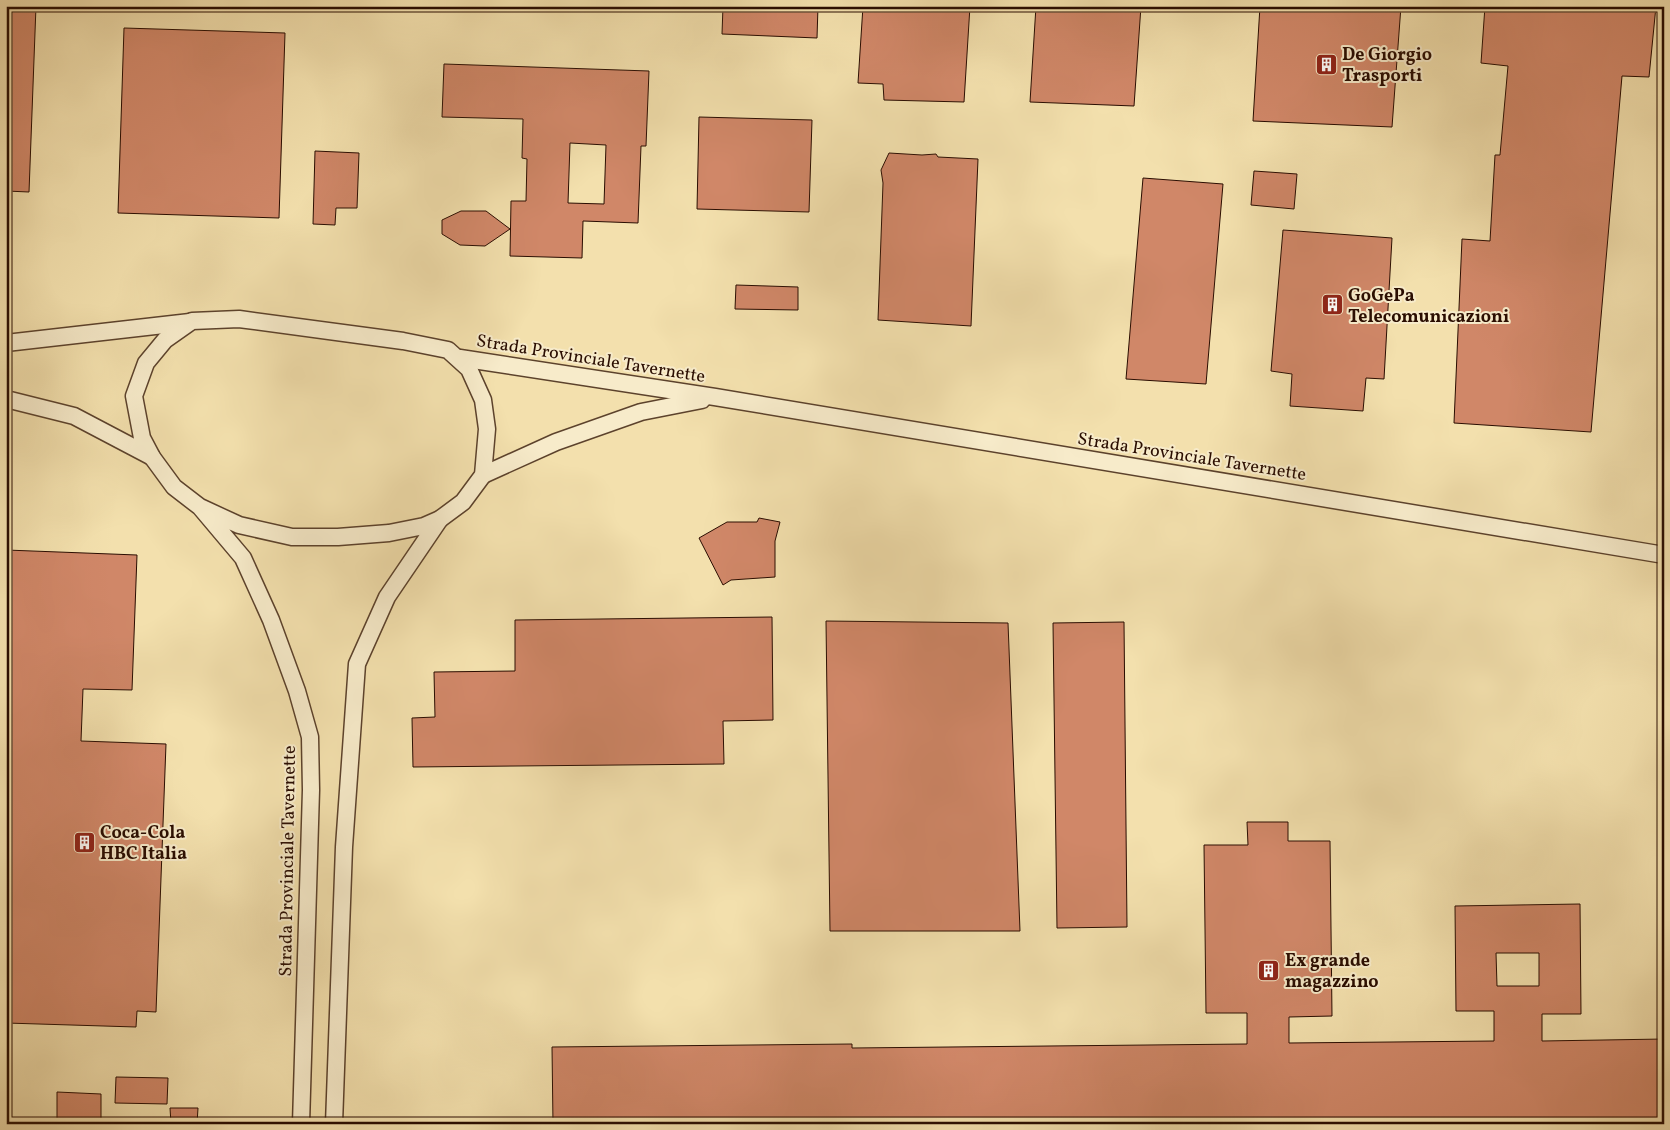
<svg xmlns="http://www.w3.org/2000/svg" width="1670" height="1130" font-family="Vollkorn,serif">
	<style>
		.building { fill: #d08768; stroke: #2a0d01; fill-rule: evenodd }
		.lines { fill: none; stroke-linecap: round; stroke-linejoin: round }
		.street-casing { stroke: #5c422c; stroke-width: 19 }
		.street { stroke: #f7ebca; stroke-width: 16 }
		.labels { text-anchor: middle; stroke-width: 4; stroke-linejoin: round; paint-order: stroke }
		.poi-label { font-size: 18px; font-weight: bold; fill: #2a0d01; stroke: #f7ebca; text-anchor: start }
		.street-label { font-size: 18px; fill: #2a0d01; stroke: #f7ebca }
	</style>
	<rect width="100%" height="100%" fill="#f3e0ad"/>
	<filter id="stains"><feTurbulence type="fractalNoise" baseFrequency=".004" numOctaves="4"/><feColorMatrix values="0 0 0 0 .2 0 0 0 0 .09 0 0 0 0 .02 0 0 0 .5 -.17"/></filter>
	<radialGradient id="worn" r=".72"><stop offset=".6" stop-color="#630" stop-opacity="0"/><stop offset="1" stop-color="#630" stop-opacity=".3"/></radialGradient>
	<g class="building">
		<path d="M 6,6 L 36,6 L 29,192 L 6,191 Z"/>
		<path d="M 723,6 L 818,6 L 817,38 L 722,34 Z"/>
		<path d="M 863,6 L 970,6 L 964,102 L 884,100 L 883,84 L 858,83 Z"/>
		<path d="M 1036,6 L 1141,6 L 1134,106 L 1030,102 Z"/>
		<path d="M 1260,6 L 1401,6 L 1392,127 L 1253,121 Z"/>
		<path d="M 1485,6 L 1656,6 L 1649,77 L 1622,76 L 1591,432 L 1454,423 L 1462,239 L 1490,241 L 1495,155 L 1500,155 L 1508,66 L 1481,63 Z"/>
		<path d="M 124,28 L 285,33 L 279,218 L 118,213 Z"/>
		<path d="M 444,64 L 649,71 L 646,146 L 641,146 L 638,223 L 583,221 L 582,258 L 510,256 L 511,201 L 526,201 L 527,159 L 522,158 L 523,119 L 442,117 ZM 570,143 L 606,145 L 604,204 L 568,203 Z"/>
		<path d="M 699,117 L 812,120 L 809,212 L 697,209 Z"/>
		<path d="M 315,151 L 359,153 L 357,208 L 336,208 L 335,225 L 313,224 Z"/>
		<path d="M 889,153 L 922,155 L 936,154 L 938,157 L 978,159 L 971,326 L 878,320 L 883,183 L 881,170 Z"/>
		<path d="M 1254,171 L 1297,174 L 1294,209 L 1251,205 Z"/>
		<path d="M 1143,178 L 1223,184 L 1206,384 L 1126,379 Z"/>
		<path d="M 461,211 L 486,211 L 510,229 L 485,246 L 460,245 L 442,234 L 442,220 Z"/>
		<path d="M 1283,230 L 1392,238 L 1384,379 L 1366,378 L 1363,411 L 1290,406 L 1292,374 L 1271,371 Z"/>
		<path d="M 736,285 L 798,287 L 798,310 L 735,309 Z"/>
		<path d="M 759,518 L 780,522 L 775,541 L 775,577 L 731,580 L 723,585 L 699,538 L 727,522 L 757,522 Z"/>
		<path d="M 6,550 L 137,555 L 132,690 L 83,689 L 81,741 L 166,744 L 156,1012 L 137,1011 L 136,1027 L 6,1023 Z"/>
		<path d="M 772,617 L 773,720 L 723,721 L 724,764 L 413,767 L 412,718 L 435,717 L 434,672 L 515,671 L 515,620 Z"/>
		<path d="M 826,621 L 1008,623 L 1020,931 L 830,931 Z"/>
		<path d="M 1124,622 L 1127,927 L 1057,928 L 1053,623 Z"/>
		<path d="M 1247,822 L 1288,822 L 1288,841 L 1330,841 L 1332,1016 L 1289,1017 L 1289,1043 L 1494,1041 L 1494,1011 L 1456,1011 L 1455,906 L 1580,904 L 1581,1014 L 1542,1014 L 1542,1041 L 1664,1039 L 1664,1124 L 553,1124 L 552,1047 L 852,1044 L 852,1048 L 1247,1044 L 1247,1013 L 1206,1013 L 1204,845 L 1248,845 ZM 1496,953 L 1539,953 L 1539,986 L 1497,986 Z"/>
		<path d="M 116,1077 L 168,1078 L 167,1104 L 115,1103 Z"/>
		<path d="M 57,1092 L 101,1094 L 101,1124 L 57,1124 Z"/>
		<path d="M 170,1108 L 198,1108 L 197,1124 L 171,1124 Z"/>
	</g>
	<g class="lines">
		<defs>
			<g id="street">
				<path d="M 6,343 L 190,322"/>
				<path d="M 460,358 L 715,397 L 1664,555"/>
				<path d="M 6,399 L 74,416 L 152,457"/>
				<path d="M 483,475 L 556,442 L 641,412 L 702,400"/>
				<path d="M 200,507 L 239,525 L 292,537 L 338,537 L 389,533 L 424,526 L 440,519 L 463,502 L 483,475 L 487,429 L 483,400 L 469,369 L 448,350 L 403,341 L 239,319 L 192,321 L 165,340 L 146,363 L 134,396 L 142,438 L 152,457 L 174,487 L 200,507 L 243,558 L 271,620 L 297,691 L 310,737 L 311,790 L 301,1124"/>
				<path d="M 334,1124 L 344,847 L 357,664 L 387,597 L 440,519"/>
			</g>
		</defs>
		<use href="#street" class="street-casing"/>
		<use href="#street" class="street"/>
	</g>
	<defs>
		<symbol id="building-square" viewBox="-11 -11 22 22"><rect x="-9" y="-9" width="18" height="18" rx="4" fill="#8f2418" stroke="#f7ebca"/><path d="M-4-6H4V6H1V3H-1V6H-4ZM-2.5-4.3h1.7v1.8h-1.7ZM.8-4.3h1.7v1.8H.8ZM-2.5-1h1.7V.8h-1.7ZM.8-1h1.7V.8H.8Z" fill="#fff"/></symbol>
	</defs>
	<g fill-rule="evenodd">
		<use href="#building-square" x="1314" y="52" width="25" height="25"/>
		<use href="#building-square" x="1320" y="292" width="25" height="25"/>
		<use href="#building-square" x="72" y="830" width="25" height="25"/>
		<use href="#building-square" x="1256" y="958" width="25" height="25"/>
	</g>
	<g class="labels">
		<g class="poi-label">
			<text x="1342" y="60">De Giorgio<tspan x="1342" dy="21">Trasporti</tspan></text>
			<text x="1348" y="301">GoGePa<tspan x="1348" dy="21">Telecomunicazioni</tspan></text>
			<text x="100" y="838">Coca-Cola<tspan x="100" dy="21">HBC Italia</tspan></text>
			<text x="1285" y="966">Ex grande<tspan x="1285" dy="21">magazzino</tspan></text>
		</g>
		<g class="street-label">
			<text transform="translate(591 358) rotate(9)" y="6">Strada Provinciale Tavernette</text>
			<text transform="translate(1192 456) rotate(9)" y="6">Strada Provinciale Tavernette</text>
			<text transform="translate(287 861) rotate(-89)" y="6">Strada Provinciale Tavernette</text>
		</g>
	</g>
	<rect width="1670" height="1130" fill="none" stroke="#f3e0ad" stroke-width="25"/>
	<rect x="8" y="8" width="1655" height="1115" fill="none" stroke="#2a0d01" stroke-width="2.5"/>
	<rect x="12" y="12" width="1645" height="1105" fill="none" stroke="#2a0d01"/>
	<rect width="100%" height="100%" filter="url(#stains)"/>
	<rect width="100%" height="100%" fill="url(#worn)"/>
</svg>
